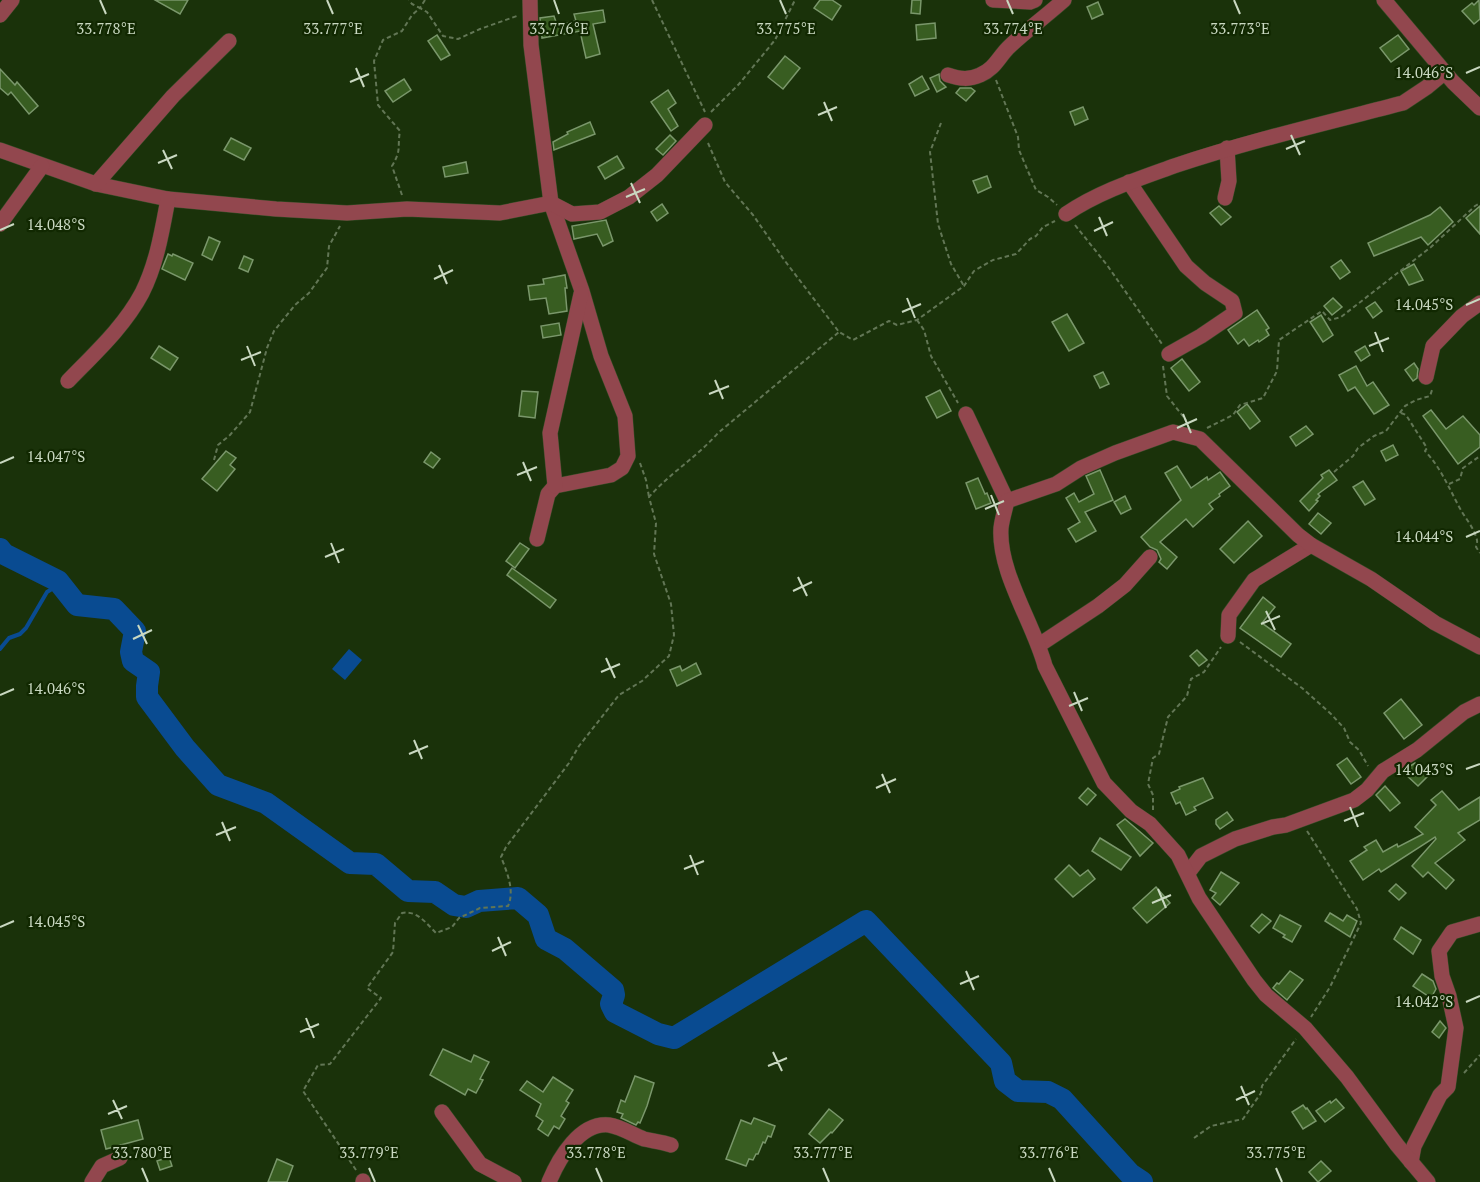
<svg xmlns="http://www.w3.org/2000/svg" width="1480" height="1182" font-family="'PT Serif',serif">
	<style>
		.water { fill: #094b91 }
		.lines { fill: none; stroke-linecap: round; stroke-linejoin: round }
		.stream { stroke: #094b91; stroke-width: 4 }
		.river { stroke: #094b91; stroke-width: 22 }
		.building { fill: #385d21; stroke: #7a976b; stroke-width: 1.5 }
		.minor-casing { stroke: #364d27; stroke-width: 16 }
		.path { stroke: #627655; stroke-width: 2; stroke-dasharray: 4.5 3; stroke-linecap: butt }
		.minor { stroke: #92474e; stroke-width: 15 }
		.ticks { fill: none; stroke: #c9d8c1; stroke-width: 2 }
		.ticks-label { font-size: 15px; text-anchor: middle; fill: #c9d8c1; stroke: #112801; stroke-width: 4.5; stroke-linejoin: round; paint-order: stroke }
	</style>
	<rect width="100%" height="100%" fill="#1a320a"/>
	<path class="water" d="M 349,649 L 362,660 L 345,680 L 332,669 Z"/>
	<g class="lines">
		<path class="stream" d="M 0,649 L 9,638 L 20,634 L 26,628 L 47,592 L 60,584"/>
		<path class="river" d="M 0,549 L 4,554 L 58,581 L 77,605 L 114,609 L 135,631 L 131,652 L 133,661 L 149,672 L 147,686 L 147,697 L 185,748 L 218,785 L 266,803 L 350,863 L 376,864 L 408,891 L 435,892 L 454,905 L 466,907 L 479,901 L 518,898 L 538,915 L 546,939 L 565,949 L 613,990 L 614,995 L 611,1004 L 615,1012 L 658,1034 L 674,1038 L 866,921 L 1001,1063 L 1005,1081 L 1018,1091 L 1048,1092 L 1062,1099 L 1130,1174 L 1142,1182"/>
	</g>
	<g class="building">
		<path d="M 155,0 L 188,0 L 180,14 Z"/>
		<path d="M 820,0 L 832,0 L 841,6 L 832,20 L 814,8 Z"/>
		<path d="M 912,0 L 921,0 L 920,14 L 911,13 Z"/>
		<path d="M 1479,0 L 1480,19 L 1474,24 L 1462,11 L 1472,3 L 1474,5 Z"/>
		<path d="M 1098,2 L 1103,14 L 1092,19 L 1087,7 Z"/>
		<path d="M 603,10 L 605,22 L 593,24 L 600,54 L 586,58 L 580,31 L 542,38 L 540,18 L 554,16 L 557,25 L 576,21 L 574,14 Z"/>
		<path d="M 935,23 L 936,38 L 917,40 L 916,25 Z"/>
		<path d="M 437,35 L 450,55 L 441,60 L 428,41 Z"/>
		<path d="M 1398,35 L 1409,49 L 1391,62 L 1380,48 Z"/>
		<path d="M 785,56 L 800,68 L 783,89 L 768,77 Z"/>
		<path d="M 0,69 L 15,85 L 17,82 L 38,106 L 29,114 L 11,92 L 8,95 L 0,88 Z"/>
		<path d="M 939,74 L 940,81 L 946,87 L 937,92 L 930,78 Z"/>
		<path d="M 922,76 L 929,89 L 915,96 L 909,84 Z"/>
		<path d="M 404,79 L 411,90 L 393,102 L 385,91 Z"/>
		<path d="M 960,88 L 971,88 L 975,91 L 966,101 L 956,93 Z"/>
		<path d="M 668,90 L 676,103 L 668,109 L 678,126 L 671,131 L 651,102 Z"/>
		<path d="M 1083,107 L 1088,119 L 1075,125 L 1070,112 Z"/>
		<path d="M 590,122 L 595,134 L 554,150 L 553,142 L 568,134 L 567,132 Z"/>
		<path d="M 670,135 L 676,141 L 663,155 L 656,149 Z"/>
		<path d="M 231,138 L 251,148 L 244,160 L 224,150 Z"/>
		<path d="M 617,156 L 624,168 L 605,179 L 598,167 Z"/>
		<path d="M 466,162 L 468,173 L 445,177 L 443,167 Z"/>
		<path d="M 987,176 L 991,187 L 978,193 L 973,181 Z"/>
		<path d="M 662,204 L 668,213 L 657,221 L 651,212 Z"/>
		<path d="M 1219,206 L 1231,217 L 1221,225 L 1210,213 Z"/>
		<path d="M 1480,206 L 1480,234 L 1466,218 Z"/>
		<path d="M 1440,207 L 1453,222 L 1428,245 L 1421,237 L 1374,256 L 1368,243 L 1430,215 Z"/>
		<path d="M 606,220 L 613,241 L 603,246 L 597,234 L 574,239 L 572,226 Z"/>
		<path d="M 209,237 L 220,242 L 212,260 L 202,255 Z"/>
		<path d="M 168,254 L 172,256 L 173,254 L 193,263 L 185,280 L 162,269 Z"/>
		<path d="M 244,256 L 253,260 L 248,272 L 239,268 Z"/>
		<path d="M 1341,260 L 1350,272 L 1340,279 L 1331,267 Z"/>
		<path d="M 1414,264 L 1423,280 L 1409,285 L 1401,271 Z"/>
		<path d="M 565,275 L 567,288 L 565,288 L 567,311 L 549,314 L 546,298 L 530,300 L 528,286 L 544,284 L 543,279 Z"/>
		<path d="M 1333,298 L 1342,307 L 1332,315 L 1324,306 Z"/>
		<path d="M 1375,302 L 1382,311 L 1373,318 L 1366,308 Z"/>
		<path d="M 1257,310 L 1269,328 L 1266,330 L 1269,335 L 1259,342 L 1258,340 L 1249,346 L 1244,339 L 1238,344 L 1228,330 Z"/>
		<path d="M 1067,314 L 1084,343 L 1069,351 L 1052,322 Z"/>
		<path d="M 1321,315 L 1333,335 L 1323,342 L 1310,322 Z"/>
		<path d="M 559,323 L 561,335 L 543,338 L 541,326 Z"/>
		<path d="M 159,346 L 178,358 L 170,370 L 151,358 Z"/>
		<path d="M 1365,346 L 1370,355 L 1361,361 L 1355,352 Z"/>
		<path d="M 1182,359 L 1200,382 L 1189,391 L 1171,368 Z"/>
		<path d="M 1414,363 L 1418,369 L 1417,378 L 1413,381 L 1405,370 Z"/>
		<path d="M 1356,366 L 1367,386 L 1373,382 L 1389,405 L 1376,413 L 1374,414 L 1355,387 L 1348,391 L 1339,375 Z"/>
		<path d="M 1103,372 L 1109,384 L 1100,388 L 1094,376 Z"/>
		<path d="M 940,390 L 951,411 L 937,418 L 926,397 Z"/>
		<path d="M 522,391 L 538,392 L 535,418 L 519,416 Z"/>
		<path d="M 1247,404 L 1260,421 L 1250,429 L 1237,412 Z"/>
		<path d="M 1431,410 L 1446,429 L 1463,416 L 1480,435 L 1480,447 L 1458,464 L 1423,416 Z"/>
		<path d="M 1306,426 L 1313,434 L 1296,446 L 1290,437 Z"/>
		<path d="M 1393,445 L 1398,455 L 1386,461 L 1381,451 Z"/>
		<path d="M 226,451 L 236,458 L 230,465 L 235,469 L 217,491 L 202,479 Z"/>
		<path d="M 431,452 L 440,459 L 433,468 L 424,462 Z"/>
		<path d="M 1177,466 L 1191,488 L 1207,477 L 1208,480 L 1220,472 L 1230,486 L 1219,494 L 1220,496 L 1209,504 L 1213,509 L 1193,527 L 1186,519 L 1160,542 L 1177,557 L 1167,569 L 1159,562 L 1161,559 L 1157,550 L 1150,547 L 1141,537 L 1181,500 L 1165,473 Z"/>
		<path d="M 1100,470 L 1113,500 L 1085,512 L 1096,531 L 1076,542 L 1068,529 L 1080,522 L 1066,498 L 1074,493 L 1079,502 L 1094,494 L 1086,476 Z"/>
		<path d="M 1329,470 L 1337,480 L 1318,494 L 1320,496 L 1316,500 L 1318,501 L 1309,511 L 1300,501 L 1323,478 L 1321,475 Z"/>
		<path d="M 978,478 L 985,494 L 987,493 L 991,503 L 976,509 L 966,483 Z"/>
		<path d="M 1363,481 L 1375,499 L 1365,505 L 1353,487 Z"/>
		<path d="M 1125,496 L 1131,509 L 1121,514 L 1114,502 Z"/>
		<path d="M 1318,513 L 1331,523 L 1321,534 L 1309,524 Z"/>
		<path d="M 1248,521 L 1262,536 L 1234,563 L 1220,549 Z"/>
		<path d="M 520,543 L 529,549 L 515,568 L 506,561 Z"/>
		<path d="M 512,568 L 556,600 L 550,608 L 507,575 Z"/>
		<path d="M 1263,597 L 1275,607 L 1262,623 L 1291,644 L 1281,657 L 1240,628 Z"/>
		<path d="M 1197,650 L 1207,660 L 1199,666 L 1190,656 Z"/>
		<path d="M 696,663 L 701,674 L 677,686 L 670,670 L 680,666 L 682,671 Z"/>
		<path d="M 1401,699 L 1422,725 L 1404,739 L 1384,713 Z"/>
		<path d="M 1347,758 L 1361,777 L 1351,784 L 1337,765 Z"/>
		<path d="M 1415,763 L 1428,776 L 1418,786 L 1402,771 Z"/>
		<path d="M 1203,778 L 1213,798 L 1194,807 L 1196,810 L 1186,815 L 1180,802 L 1176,804 L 1171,793 L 1180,789 L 1179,787 Z"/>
		<path d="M 1385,786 L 1400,803 L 1390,811 L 1376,795 Z"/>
		<path d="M 1088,788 L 1096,795 L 1087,805 L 1079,798 Z"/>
		<path d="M 1442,791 L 1459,810 L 1480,797 L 1480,820 L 1458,833 L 1465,840 L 1435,863 L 1454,880 L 1446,889 L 1428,872 L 1423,877 L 1412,866 L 1436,839 L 1435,837 L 1381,872 L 1379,869 L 1363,880 L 1350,861 L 1367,850 L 1364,847 L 1376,840 L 1383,852 L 1397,844 L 1398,847 L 1423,834 L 1415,827 L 1436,805 L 1431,800 Z"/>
		<path d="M 1227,812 L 1233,820 L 1220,829 L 1216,824 L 1216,820 Z"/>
		<path d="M 1125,819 L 1153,843 L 1140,856 L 1117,825 Z"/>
		<path d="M 1100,838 L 1131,857 L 1121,870 L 1092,851 Z"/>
		<path d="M 1069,865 L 1080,876 L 1088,870 L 1095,879 L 1073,897 L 1055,879 Z"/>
		<path d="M 1221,872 L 1239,883 L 1220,905 L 1212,898 L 1216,893 L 1210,890 Z"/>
		<path d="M 1396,884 L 1406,893 L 1399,900 L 1389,891 Z"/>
		<path d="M 1156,887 L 1170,903 L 1147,923 L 1133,908 Z"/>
		<path d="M 1330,913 L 1343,921 L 1347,915 L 1357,921 L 1350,937 L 1325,921 Z"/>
		<path d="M 1262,914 L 1271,921 L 1259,933 L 1251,926 Z"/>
		<path d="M 1280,915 L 1301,926 L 1292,942 L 1283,937 L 1285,935 L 1273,928 Z"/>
		<path d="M 1401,927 L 1421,940 L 1413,954 L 1394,939 Z"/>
		<path d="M 1290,971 L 1303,980 L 1287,1000 L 1273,988 L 1277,983 L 1279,984 Z"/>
		<path d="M 1422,974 L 1433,981 L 1436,989 L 1431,998 L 1413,986 Z"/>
		<path d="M 1440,1021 L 1446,1028 L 1439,1038 L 1432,1032 Z"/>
		<path d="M 443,1049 L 471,1062 L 474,1055 L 489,1062 L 480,1079 L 483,1080 L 476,1093 L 468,1089 L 465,1095 L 430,1075 Z"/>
		<path d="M 635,1076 L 654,1083 L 647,1106 L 640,1123 L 638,1122 L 636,1125 L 621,1118 L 623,1114 L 617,1112 L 621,1100 L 625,1102 Z"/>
		<path d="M 553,1077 L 573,1090 L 566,1101 L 569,1103 L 561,1116 L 565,1119 L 559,1129 L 554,1126 L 548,1136 L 538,1129 L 543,1121 L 536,1116 L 541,1104 L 520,1090 L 527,1081 L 543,1092 Z"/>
		<path d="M 1336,1099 L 1344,1108 L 1325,1122 L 1316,1111 L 1330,1101 L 1331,1103 Z"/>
		<path d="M 1303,1105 L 1306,1109 L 1307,1108 L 1316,1121 L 1303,1129 L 1292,1112 Z"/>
		<path d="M 829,1109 L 843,1120 L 832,1133 L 831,1132 L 820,1143 L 809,1134 Z"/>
		<path d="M 754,1118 L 775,1126 L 771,1137 L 768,1136 L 765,1143 L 763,1142 L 758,1154 L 756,1154 L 753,1160 L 749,1159 L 746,1166 L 726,1159 L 741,1120 L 751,1124 Z"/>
		<path d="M 138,1120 L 143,1139 L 106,1149 L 101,1130 Z"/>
		<path d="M 169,1157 L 172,1166 L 160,1170 L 157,1161 Z"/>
		<path d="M 277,1159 L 293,1166 L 287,1182 L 268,1182 Z"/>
		<path d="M 1321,1161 L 1331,1171 L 1318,1182 L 1309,1172 Z"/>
	</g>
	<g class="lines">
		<defs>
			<g id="minor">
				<path d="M 530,0 L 531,45 L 551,203 L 582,291 L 601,356 L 625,416 L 628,456 L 622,468 L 611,475 L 555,486 L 548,494 L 537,539"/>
				<path d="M 993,0 L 1030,2 L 1035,0"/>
				<path d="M 1384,0 L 1453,82 L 1480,108"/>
				<path d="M 0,15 L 12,0"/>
				<path d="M 948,75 C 960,79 969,80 980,75 C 995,69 999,56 1010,46 C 1027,30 1046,16 1064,0"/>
				<path d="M 0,150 L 96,184 L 168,199 L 276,209 L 347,213 L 407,209 L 500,213 L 551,203 L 572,214 L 600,212 L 629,197 L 657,175 L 705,125"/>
				<path d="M 1129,182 L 1186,266 L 1205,283 L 1232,301 L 1235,313 L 1201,336 L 1169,354"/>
				<path d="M 96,184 L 173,96 L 229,41"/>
				<path d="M 1225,198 L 1229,181 L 1227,148"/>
				<path d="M 1066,214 C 1098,192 1138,179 1174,166 C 1249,141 1326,123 1403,103 L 1427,87 L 1445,72"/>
				<path d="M 0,224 L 42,166"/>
				<path d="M 1426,377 L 1433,346 L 1462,316 L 1480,303"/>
				<path d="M 68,381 C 94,354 124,327 142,293 C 157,263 162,231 168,199"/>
				<path d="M 966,414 L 1007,501"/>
				<path d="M 555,486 L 550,433 L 581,294"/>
				<path d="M 1228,636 L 1229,615 L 1254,580 L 1311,545"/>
				<path d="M 1039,645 L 1098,606 L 1125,585 L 1150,557"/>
				<path d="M 1188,873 L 1201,856 L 1235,839 L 1273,827 L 1286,825 L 1354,800 L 1367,790 L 1383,771 L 1417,750 L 1464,712 L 1480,704"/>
				<path d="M 442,1112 L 480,1164 L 514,1182"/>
				<path d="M 1411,1162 L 1414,1146 L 1440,1095 L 1448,1087 L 1456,1028 L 1449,996 L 1442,976 L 1439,951 L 1452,932 L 1480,924"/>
				<path d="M 363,1181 L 363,1182"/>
				<path d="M 92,1182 L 102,1166 L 120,1158"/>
				<path d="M 549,1182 C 559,1158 580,1122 609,1125 C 622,1127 633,1135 644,1139 C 653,1141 663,1142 671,1145"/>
				<path d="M 1428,1182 L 1397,1145 L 1347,1077 L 1305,1028 L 1266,995 L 1254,980 L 1199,898 L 1178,855 L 1150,824 L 1131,811 L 1104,783 L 1045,666 C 1034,624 998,572 1001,528 C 1002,519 1005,510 1007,501 L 1056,484 L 1081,468 L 1115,453 L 1173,432 L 1200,439 L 1298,535 L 1311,545 L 1371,579 L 1435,623 L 1480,647"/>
			</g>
		</defs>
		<use href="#minor" class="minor-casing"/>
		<g class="path">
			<path d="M 425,0 L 420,8 L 427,12 L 443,36 L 458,39 L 480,29 L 517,16"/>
			<path d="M 652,0 L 705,112"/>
			<path d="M 996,80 L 1018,137 L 1019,150 L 1036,190 L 1048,197 L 1057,205"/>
			<path d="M 711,112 L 739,84 L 775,40 L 795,0"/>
			<path d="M 941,123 L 930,152 L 938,224 L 951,264 L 964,286"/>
			<path d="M 708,143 L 725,182 L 753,215 L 785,261 L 839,332 L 853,340 L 889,321 L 897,325 L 917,320 L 964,286 L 974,271 L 993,260 L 1016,254 L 1030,239 L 1036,236 L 1043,227 L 1055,221"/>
			<path d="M 402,195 L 392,166 C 402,149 397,148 400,131 L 378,105 L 374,61 L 383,40 L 402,31 L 412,15 L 420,8 L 412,4 L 409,0"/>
			<path d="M 1075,225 L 1107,265 L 1162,344"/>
			<path d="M 917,320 L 924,330 L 931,356 L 958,403"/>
			<path d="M 1163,366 L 1167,396 L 1186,420"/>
			<path d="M 1401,413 L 1406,415 L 1427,448 L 1425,451 C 1442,469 1450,491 1462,512 C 1467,520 1474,529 1476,537 C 1478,542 1477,542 1476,547 L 1480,553"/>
			<path d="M 1207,428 L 1233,415 L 1240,405 L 1263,398 L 1277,371 L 1279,340 L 1322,311 L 1330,320 L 1341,317 L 1431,247 L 1475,206 L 1480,203"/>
			<path d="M 214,460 L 218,445 L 230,435 L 250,412 L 267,348 L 274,331 L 295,305 L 309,293 L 327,268 L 329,246 L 340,226"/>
			<path d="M 640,463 L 646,480 L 649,497"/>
			<path d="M 1334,472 L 1353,456 L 1358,448 L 1374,436 L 1386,431 L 1405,406 L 1416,400 L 1430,396 L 1432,390"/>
			<path d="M 1449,484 L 1460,479 L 1463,468 L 1480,456"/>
			<path d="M 1240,642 L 1302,688 L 1331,714 L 1344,728 L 1350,742 L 1359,750 L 1368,766"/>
			<path d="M 1153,810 L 1153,795 L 1148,784 L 1153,758 L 1159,754 L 1168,717 L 1187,696 L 1191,679 L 1204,672 L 1221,647"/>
			<path d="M 1307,831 L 1357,909 L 1361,923 L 1330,987 L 1311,1017"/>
			<path d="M 1464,1073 L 1480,1055"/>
			<path d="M 1194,1138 L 1211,1126 L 1243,1119 L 1261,1093 L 1262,1086 L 1296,1039"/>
			<path d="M 356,1170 L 303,1091 L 318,1065 L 330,1064 L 381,998 L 367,988 L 393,952 L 395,923 L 402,913 C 417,910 426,923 436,933 L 452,927 L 459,918 L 480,908 L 508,906 C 515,891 507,872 501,857 L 506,847 L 569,763 L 579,746 L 619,695 L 642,681 L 669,656 L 674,635 L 671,604 L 654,554 L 656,523 L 649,497 C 670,473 697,457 718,433 L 839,332"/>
		</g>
		<use href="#minor" class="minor"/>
	</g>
	<path class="ticks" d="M 100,0 L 106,14M 327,0 L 333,14M 554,0 L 559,14M 780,0 L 786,14M 1007,0 L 1013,14M 1234,0 L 1240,14M 356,68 L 364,87M 1466,73 L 1480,67M 350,82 L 369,74M 824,102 L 832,121M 818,115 L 837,107M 1291,135 L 1300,155M 1286,149 L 1305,141M 163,150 L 172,169M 158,163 L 177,155M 631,183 L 640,203M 626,197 L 645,189M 1099,217 L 1107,236M 0,230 L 14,224M 1094,231 L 1113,222M 439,265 L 447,284M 434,279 L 453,270M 907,298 L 915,318M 1466,305 L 1480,299M 902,312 L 921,304M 1375,332 L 1383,352M 247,346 L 255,366M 1369,346 L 1389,338M 241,360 L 261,352M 715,380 L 723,399M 709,394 L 729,386M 1183,414 L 1191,433M 1177,428 L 1197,419M 523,462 L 531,481M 0,463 L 14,457M 517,475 L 537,467M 991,495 L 999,515M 985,509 L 1004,501M 1466,537 L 1480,531M 331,543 L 339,563M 325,557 L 344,549M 798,577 L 807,596M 793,591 L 812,582M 1266,611 L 1275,630M 1261,624 L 1280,616M 138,625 L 147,644M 133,639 L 152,630M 606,658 L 615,678M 601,672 L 620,664M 1074,692 L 1082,711M 0,695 L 14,689M 1069,706 L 1088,698M 414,740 L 422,759M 409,754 L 428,746M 1466,769 L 1480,764M 882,774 L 890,793M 876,788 L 896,779M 1350,807 L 1358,827M 1344,821 L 1364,813M 222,822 L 230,841M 216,835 L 236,827M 690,855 L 698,875M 684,869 L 704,861M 1158,889 L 1166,908M 1152,903 L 1171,895M 0,927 L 14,921M 498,937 L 506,956M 492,951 L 511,942M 966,971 L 974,990M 960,984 L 979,976M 1466,1002 L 1480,996M 306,1018 L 314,1038M 300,1032 L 319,1024M 773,1052 L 782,1071M 768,1066 L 787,1058M 1241,1086 L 1249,1105M 113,1100 L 122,1119M 1236,1100 L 1255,1091M 108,1114 L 127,1106M 142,1168 L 148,1182M 369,1168 L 375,1182M 596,1168 L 602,1182M 823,1168 L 829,1182M 1049,1168 L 1055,1182M 1276,1168 L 1282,1182"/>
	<g class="ticks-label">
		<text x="106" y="34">33.778°E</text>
		<text x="333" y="34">33.777°E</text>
		<text x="559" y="34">33.776°E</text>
		<text x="786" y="34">33.775°E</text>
		<text x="1013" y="34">33.774°E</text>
		<text x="1240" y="34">33.773°E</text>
		<text x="1424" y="78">14.046°S</text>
		<text x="56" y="230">14.048°S</text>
		<text x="1424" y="310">14.045°S</text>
		<text x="56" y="462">14.047°S</text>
		<text x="1424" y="542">14.044°S</text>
		<text x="56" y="694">14.046°S</text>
		<text x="1424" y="775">14.043°S</text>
		<text x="56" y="927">14.045°S</text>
		<text x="1424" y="1007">14.042°S</text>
		<text x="142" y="1158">33.780°E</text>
		<text x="369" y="1158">33.779°E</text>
		<text x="596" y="1158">33.778°E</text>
		<text x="823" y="1158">33.777°E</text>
		<text x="1049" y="1158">33.776°E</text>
		<text x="1276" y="1158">33.775°E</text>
	</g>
</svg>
